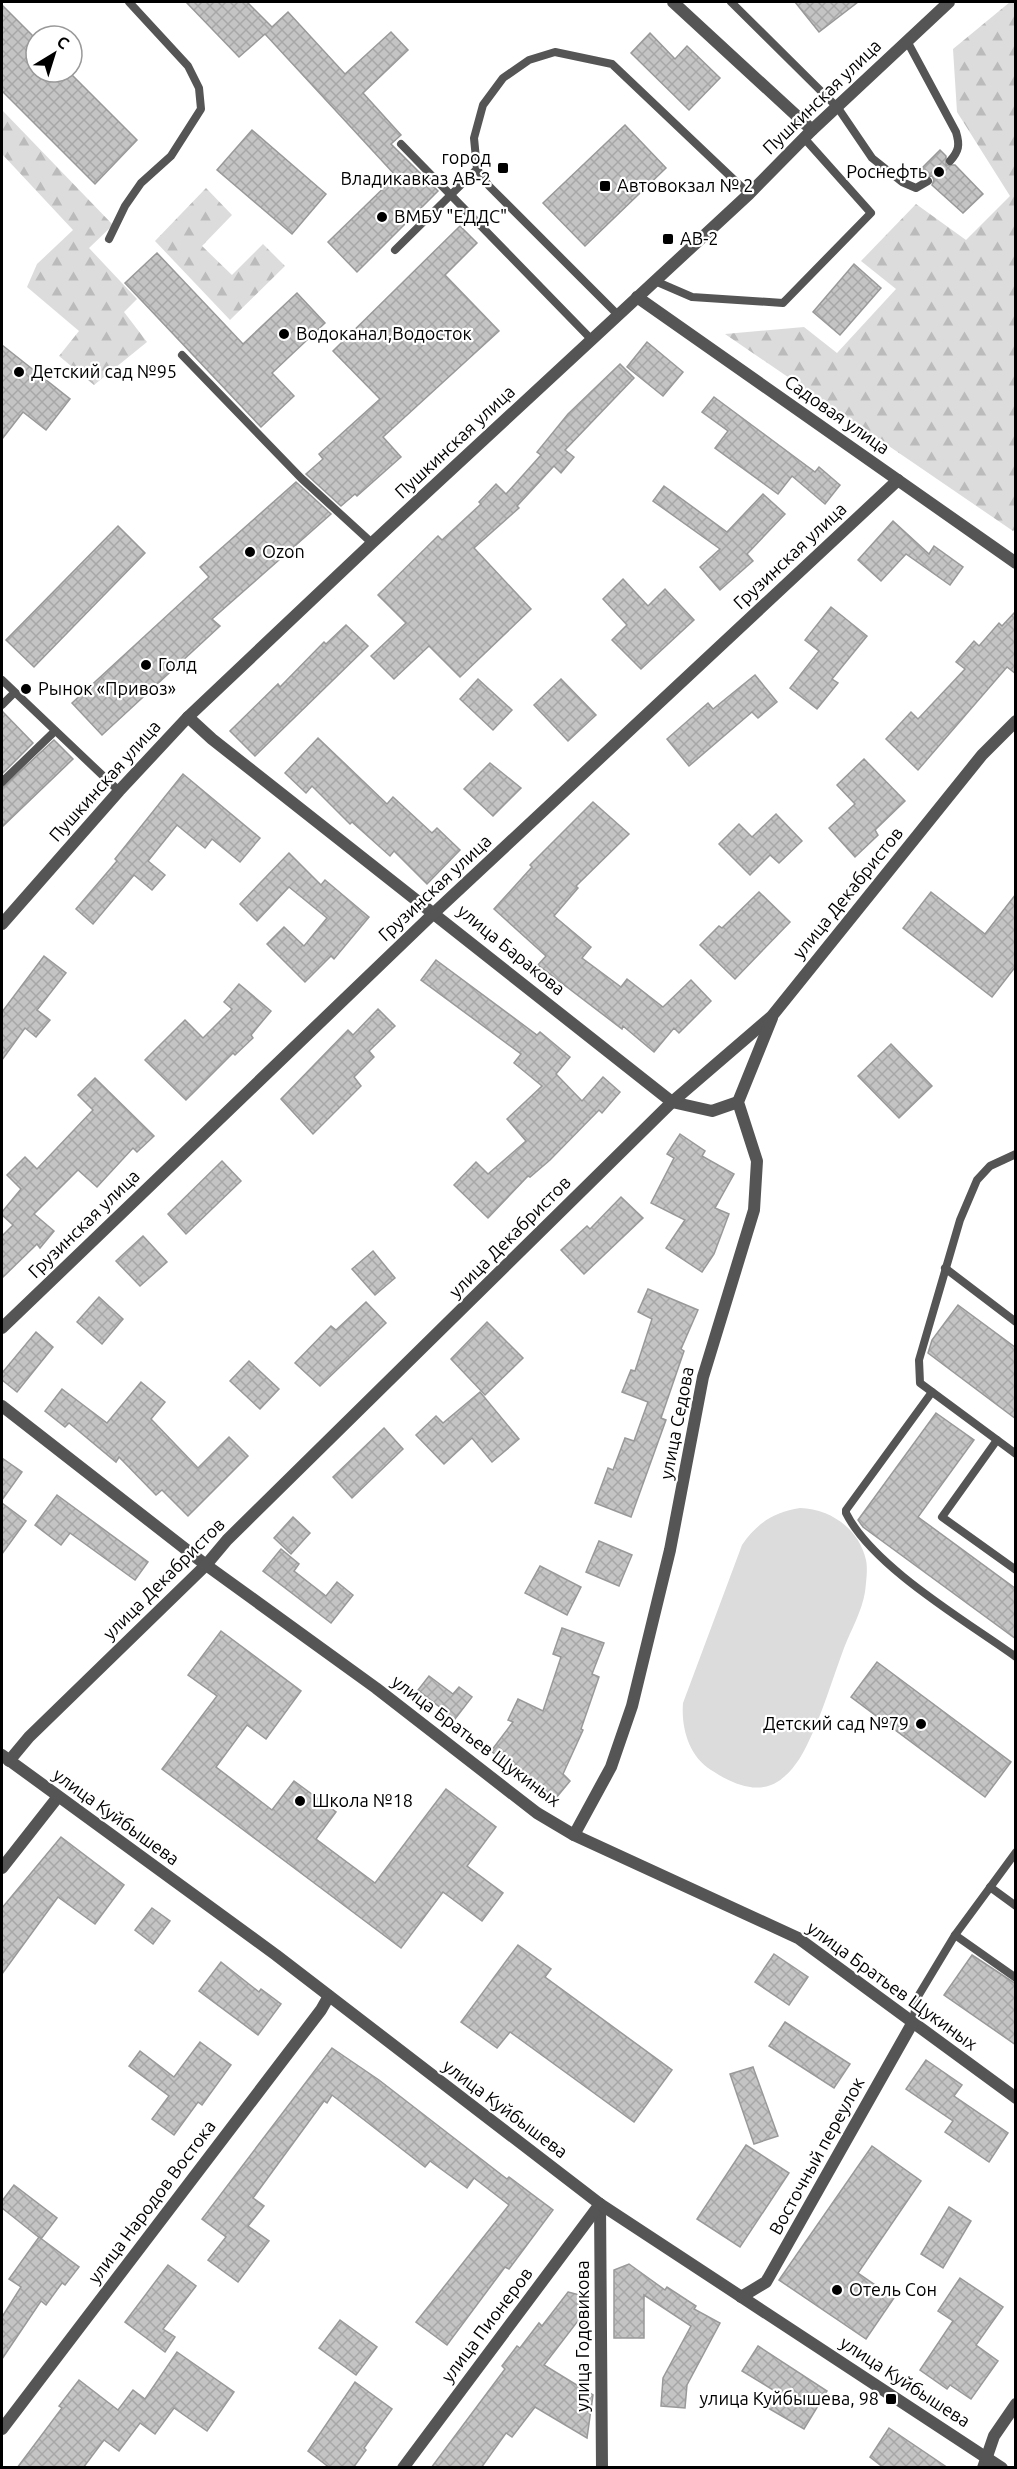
<svg xmlns="http://www.w3.org/2000/svg" width="1017" height="2469" font-family="Ubuntu,sans-serif">
	<style>
		.forest { fill: url(#forest-firs) }
		.pitch { fill: #dcdcdc }
		.building { fill: url(#building-cross-hatch); stroke: #999; stroke-width: 1.5 }
		.lines { fill: none; stroke-linecap: round; stroke-linejoin: round }
		.service { stroke: #555; stroke-width: 8 }
		.minor { stroke: #555; stroke-width: 12 }
		.tertiary { stroke: #555; stroke-width: 12 }
		.poi-dot { fill: #000; stroke: #fff; stroke-width: 2 }
		.labels { text-anchor: middle; stroke-width: 4.5; stroke-linejoin: round; paint-order: stroke }
		.street-label { font-size: 18px; fill: #000; stroke: #fff }
		.poi-label { font-size: 18px; fill: #000; stroke: #fff; text-anchor: start }
	</style>
	<defs>
		<pattern id="forest-firs" width="22" height="20" patternUnits="userSpaceOnUse" patternTransform="scale(1.5)"><rect width="22" height="20" fill="#dcdcdc"/><path d="M5 1l3.5 6h-7zM16 11l3.5 6h-7z" fill="#bbb"/></pattern>
		<pattern id="building-cross-hatch" width="8" height="8" patternUnits="userSpaceOnUse" patternTransform="scale(1.5)"><rect width="8" height="8" fill="#c4c4c4"/><path d="M0 0l8 8M0 8l8-8" fill="none" stroke="#a7a7a7"/></pattern>
	</defs>
	<rect width="100%" height="100%" fill="#fff"/>
	<g class="forest">
		<path d="M 1010,2 L 1016,2 L 1016,528 L 1013,531 L 725,334 L 804,327 L 837,353 L 896,289 L 861,261 L 916,204 L 966,240 L 1010,196 L 957,112 L 953,49 Z"/>
		<path d="M 2,110 L 113,225 L 89,248 L 137,299 L 124,312 L 147,342 L 94,385 L 59,356 L 79,331 L 27,287 L 37,264 L 73,230 L 2,154 Z"/>
		<path d="M 206,188 L 232,215 L 202,246 L 232,275 L 263,244 L 285,266 L 230,320 L 155,241 Z"/>
	</g>
	<path class="pitch" d="M 800,1508 C 831,1509 859,1529 866,1560 C 868,1569 866,1583 865,1592 C 862,1611 851,1630 844,1648 C 832,1680 822,1715 807,1745 C 800,1760 787,1779 771,1785 C 751,1793 728,1781 711,1770 C 689,1756 681,1728 683,1703 L 742,1545 C 757,1523 774,1512 800,1508 Z"/>
	<g class="building">
		<path d="M 186,2 L 247,2 L 272,27 L 288,12 L 345,74 L 391,32 L 408,50 L 363,93 L 401,135 L 391,144 L 438,191 L 357,272 L 328,242 L 396,176 L 265,34 L 239,57 Z"/>
		<path d="M 795,2 L 858,2 L 819,32 Z"/>
		<path d="M 2,5 L 36,39 L 36,72 L 69,72 L 137,140 L 95,184 L 2,91 Z"/>
		<path d="M 650,33 L 675,59 L 687,46 L 720,78 L 689,110 L 631,53 Z"/>
		<path d="M 625,125 L 666,168 L 585,246 L 543,203 Z"/>
		<path d="M 252,130 L 326,194 L 292,234 L 217,170 Z"/>
		<path d="M 940,150 L 946,156 L 946,165 L 955,165 L 983,194 L 963,213 L 932,185 L 934,180 L 932,176 L 923,177 L 918,172 Z"/>
		<path d="M 460,226 L 477,243 L 445,275 L 499,331 L 383,437 L 401,457 L 357,496 L 355,494 L 341,506 L 306,474 L 323,459 L 319,454 L 380,399 L 333,351 Z"/>
		<path d="M 157,253 L 243,344 L 297,293 L 325,323 L 272,373 L 294,396 L 261,427 L 125,283 Z"/>
		<path d="M 854,264 L 881,288 L 840,335 L 813,312 Z"/>
		<path d="M 647,342 L 683,372 L 663,396 L 627,367 Z"/>
		<path d="M 2,345 L 70,399 L 46,430 L 23,412 L 2,439 Z"/>
		<path d="M 620,364 L 634,378 L 565,450 L 574,457 L 561,473 L 554,466 L 517,506 L 519,508 L 474,548 L 531,609 L 460,677 L 429,646 L 394,679 L 371,656 L 406,623 L 378,595 L 438,536 L 442,540 L 481,504 L 479,502 L 496,484 L 506,494 L 541,455 L 537,452 L 568,414 Z"/>
		<path d="M 714,397 L 815,472 L 819,467 L 840,485 L 825,504 L 792,476 L 778,494 L 715,448 L 728,431 L 702,412 Z"/>
		<path d="M 296,482 L 331,514 L 212,619 L 220,626 L 102,735 L 72,703 L 209,577 L 200,567 Z"/>
		<path d="M 664,486 L 727,532 L 763,494 L 785,514 L 747,554 L 753,561 L 720,590 L 700,567 L 720,549 L 653,501 Z"/>
		<path d="M 893,521 L 929,554 L 934,546 L 963,567 L 950,585 L 906,554 L 881,581 L 858,560 Z"/>
		<path d="M 118,526 L 145,553 L 34,667 L 6,640 Z"/>
		<path d="M 623,579 L 648,606 L 665,589 L 694,620 L 641,669 L 612,640 L 627,625 L 603,599 Z"/>
		<path d="M 831,607 L 867,636 L 832,679 L 838,683 L 817,709 L 790,688 L 819,651 L 805,640 Z"/>
		<path d="M 1016,611 L 1016,674 L 1007,667 L 918,770 L 886,739 L 911,712 L 918,719 L 965,669 L 956,662 L 974,641 L 979,646 L 999,623 L 1002,626 Z"/>
		<path d="M 346,625 L 368,646 L 255,756 L 230,731 L 278,684 L 280,687 L 324,642 L 326,644 Z"/>
		<path d="M 755,675 L 777,702 L 758,718 L 752,712 L 689,766 L 667,739 L 708,703 L 713,709 Z"/>
		<path d="M 478,679 L 512,710 L 493,730 L 460,699 Z"/>
		<path d="M 561,679 L 596,715 L 568,741 L 534,705 Z"/>
		<path d="M 2,711 L 33,743 L 2,774 Z"/>
		<path d="M 318,738 L 387,804 L 393,797 L 432,833 L 437,828 L 460,850 L 427,884 L 394,851 L 390,856 L 352,822 L 350,824 L 312,786 L 306,793 L 285,773 Z"/>
		<path d="M 54,740 L 73,759 L 2,827 L 2,788 Z"/>
		<path d="M 864,759 L 905,801 L 875,830 L 878,835 L 855,857 L 829,828 L 855,804 L 837,785 Z"/>
		<path d="M 490,763 L 521,788 L 493,816 L 464,789 Z"/>
		<path d="M 183,774 L 260,838 L 240,862 L 212,839 L 205,848 L 177,825 L 148,861 L 165,875 L 152,890 L 134,875 L 93,924 L 76,909 L 117,861 L 115,859 Z"/>
		<path d="M 593,802 L 629,834 L 576,886 L 578,888 L 554,916 L 591,947 L 582,958 L 621,987 L 627,979 L 663,1007 L 691,980 L 711,1001 L 679,1033 L 674,1028 L 654,1052 L 623,1026 L 622,1029 L 538,965 L 546,956 L 494,909 L 532,867 L 530,865 Z"/>
		<path d="M 776,814 L 802,841 L 779,863 L 770,855 L 750,875 L 719,844 L 739,824 L 752,837 Z"/>
		<path d="M 289,853 L 321,885 L 325,880 L 369,917 L 334,959 L 331,956 L 305,982 L 267,944 L 284,927 L 304,946 L 327,918 L 289,887 L 257,921 L 240,904 Z"/>
		<path d="M 759,892 L 790,922 L 735,979 L 700,945 L 719,926 L 722,928 Z"/>
		<path d="M 931,892 L 985,934 L 1016,894 L 1016,966 L 992,997 L 903,928 Z"/>
		<path d="M 44,956 L 66,973 L 37,1010 L 50,1020 L 36,1037 L 25,1028 L 2,1060 L 2,1012 Z"/>
		<path d="M 436,960 L 537,1035 L 540,1032 L 570,1057 L 556,1074 L 582,1101 L 603,1077 L 620,1092 L 602,1113 L 599,1110 L 550,1160 L 530,1177 L 528,1176 L 488,1218 L 454,1185 L 476,1162 L 488,1174 L 526,1141 L 507,1119 L 542,1086 L 514,1063 L 521,1054 L 421,980 Z"/>
		<path d="M 239,984 L 271,1011 L 251,1035 L 253,1038 L 235,1055 L 233,1053 L 186,1100 L 145,1060 L 185,1020 L 203,1038 L 232,1009 L 224,1002 Z"/>
		<path d="M 378,1009 L 395,1026 L 369,1051 L 374,1057 L 354,1077 L 361,1086 L 313,1134 L 281,1099 L 348,1030 L 353,1035 Z"/>
		<path d="M 891,1044 L 932,1086 L 899,1118 L 858,1076 Z"/>
		<path d="M 95,1078 L 154,1136 L 137,1152 L 133,1148 L 97,1187 L 78,1170 L 34,1214 L 54,1231 L 40,1248 L 37,1244 L 2,1278 L 2,1236 L 13,1225 L 2,1215 L 2,1212 L 21,1189 L 7,1175 L 25,1157 L 37,1169 L 93,1110 L 78,1095 Z"/>
		<path d="M 680,1134 L 705,1151 L 702,1156 L 734,1174 L 715,1208 L 729,1214 L 714,1254 L 702,1272 L 666,1248 L 685,1220 L 651,1203 L 674,1158 L 667,1154 Z"/>
		<path d="M 222,1161 L 241,1181 L 186,1234 L 168,1214 Z"/>
		<path d="M 621,1197 L 643,1218 L 584,1274 L 561,1250 L 587,1226 L 590,1229 Z"/>
		<path d="M 143,1236 L 167,1262 L 140,1286 L 116,1261 Z"/>
		<path d="M 373,1251 L 395,1278 L 375,1295 L 352,1269 Z"/>
		<path d="M 648,1289 L 698,1310 L 681,1349 L 684,1351 L 661,1418 L 666,1420 L 631,1517 L 595,1503 L 608,1468 L 613,1470 L 625,1438 L 634,1441 L 648,1402 L 622,1392 L 631,1370 L 635,1371 L 652,1319 L 638,1312 Z"/>
		<path d="M 99,1297 L 123,1319 L 102,1344 L 77,1322 Z"/>
		<path d="M 366,1302 L 386,1323 L 320,1386 L 295,1363 L 331,1326 L 336,1330 Z"/>
		<path d="M 958,1305 L 1016,1348 L 1016,1419 L 928,1353 L 932,1340 Z"/>
		<path d="M 487,1322 L 523,1358 L 485,1395 L 451,1359 Z"/>
		<path d="M 36,1332 L 53,1347 L 17,1392 L 2,1380 L 2,1373 Z"/>
		<path d="M 249,1361 L 279,1389 L 260,1409 L 230,1381 Z"/>
		<path d="M 141,1382 L 165,1402 L 151,1419 L 198,1468 L 229,1437 L 248,1456 L 188,1516 L 162,1490 L 156,1495 L 119,1457 L 116,1462 L 69,1423 L 65,1427 L 45,1411 L 62,1389 L 107,1423 Z"/>
		<path d="M 480,1392 L 519,1439 L 492,1462 L 472,1438 L 444,1464 L 416,1435 L 436,1416 L 443,1423 Z"/>
		<path d="M 936,1413 L 974,1440 L 918,1517 L 1016,1589 L 1016,1639 L 863,1527 L 858,1520 Z"/>
		<path d="M 384,1428 L 403,1449 L 352,1498 L 333,1477 Z"/>
		<path d="M 2,1458 L 22,1472 L 2,1500 Z"/>
		<path d="M 57,1495 L 148,1562 L 135,1580 L 70,1533 L 61,1545 L 35,1525 Z"/>
		<path d="M 2,1503 L 26,1521 L 2,1554 Z"/>
		<path d="M 293,1517 L 310,1533 L 291,1554 L 274,1538 Z"/>
		<path d="M 599,1541 L 632,1555 L 619,1586 L 586,1572 Z"/>
		<path d="M 281,1549 L 299,1564 L 294,1571 L 326,1596 L 337,1582 L 353,1595 L 331,1623 L 263,1571 Z"/>
		<path d="M 540,1566 L 581,1587 L 567,1615 L 525,1593 Z"/>
		<path d="M 562,1628 L 604,1643 L 592,1674 L 599,1677 L 581,1729 L 583,1730 L 563,1774 L 570,1781 L 556,1798 L 491,1751 L 513,1722 L 508,1720 L 518,1699 L 543,1711 L 561,1657 L 553,1654 Z"/>
		<path d="M 221,1631 L 301,1691 L 266,1739 L 247,1725 L 216,1767 L 272,1810 L 294,1781 L 336,1812 L 316,1839 L 375,1883 L 446,1789 L 496,1827 L 467,1866 L 503,1893 L 482,1921 L 443,1892 L 401,1948 L 162,1769 L 217,1696 L 188,1675 Z"/>
		<path d="M 877,1662 L 1011,1762 L 985,1797 L 851,1697 Z"/>
		<path d="M 429,1676 L 453,1694 L 459,1687 L 472,1697 L 455,1719 L 418,1690 Z"/>
		<path d="M 61,1837 L 124,1885 L 95,1924 L 58,1897 L 2,1974 L 2,1908 Z"/>
		<path d="M 152,1908 L 170,1921 L 153,1944 L 135,1930 Z"/>
		<path d="M 518,1945 L 551,1969 L 545,1977 L 672,2070 L 634,2122 L 510,2032 L 497,2048 L 461,2022 Z"/>
		<path d="M 774,1954 L 808,1977 L 789,2005 L 755,1982 Z"/>
		<path d="M 972,1955 L 1016,1984 L 1016,2045 L 944,1995 Z"/>
		<path d="M 221,1962 L 259,1992 L 261,1989 L 281,2004 L 258,2035 L 199,1991 Z"/>
		<path d="M 785,2022 L 850,2064 L 834,2088 L 769,2046 Z"/>
		<path d="M 200,2042 L 231,2065 L 202,2105 L 198,2102 L 174,2135 L 152,2119 L 169,2096 L 129,2066 L 140,2051 L 174,2077 Z"/>
		<path d="M 332,2048 L 379,2080 L 507,2179 L 509,2177 L 553,2210 L 509,2269 L 505,2267 L 447,2345 L 416,2322 L 509,2205 L 474,2178 L 467,2188 L 430,2161 L 425,2167 L 332,2095 L 327,2103 L 324,2101 L 253,2198 L 264,2206 L 248,2226 L 269,2241 L 238,2282 L 208,2260 L 226,2237 L 202,2219 Z"/>
		<path d="M 926,2060 L 962,2085 L 954,2096 L 1008,2133 L 989,2162 L 945,2132 L 953,2121 L 906,2089 Z"/>
		<path d="M 753,2067 L 778,2136 L 754,2144 L 730,2074 Z"/>
		<path d="M 746,2145 L 789,2173 L 740,2247 L 697,2219 Z"/>
		<path d="M 872,2146 L 921,2181 L 858,2273 L 894,2298 L 866,2339 L 779,2280 Z"/>
		<path d="M 14,2185 L 57,2218 L 41,2239 L 2,2208 L 2,2201 Z"/>
		<path d="M 949,2207 L 971,2221 L 943,2268 L 921,2254 Z"/>
		<path d="M 39,2237 L 79,2267 L 65,2285 L 62,2283 L 46,2305 L 41,2301 L 2,2359 L 2,2317 L 21,2287 L 9,2279 Z"/>
		<path d="M 629,2264 L 665,2290 L 667,2287 L 696,2306 L 694,2309 L 720,2323 L 687,2385 L 685,2408 L 661,2406 L 663,2378 L 691,2326 L 644,2295 L 644,2338 L 614,2338 L 614,2270 Z"/>
		<path d="M 168,2265 L 196,2286 L 163,2329 L 175,2337 L 165,2352 L 125,2322 Z"/>
		<path d="M 960,2278 L 1003,2307 L 976,2345 L 998,2361 L 971,2399 L 950,2385 L 947,2389 L 920,2370 L 953,2321 L 938,2311 Z"/>
		<path d="M 568,2292 L 580,2295 L 584,2324 L 577,2322 L 544,2365 L 593,2395 L 587,2438 L 535,2407 L 512,2437 L 506,2433 L 481,2468 L 431,2468 L 505,2369 L 502,2366 L 517,2346 L 520,2348 L 539,2323 L 542,2326 Z"/>
		<path d="M 340,2320 L 377,2347 L 356,2375 L 319,2348 Z"/>
		<path d="M 758,2346 L 827,2391 L 804,2429 L 768,2408 L 778,2393 L 742,2371 Z"/>
		<path d="M 177,2352 L 234,2392 L 207,2431 L 174,2408 L 155,2434 L 140,2423 L 119,2451 L 104,2440 L 83,2468 L 17,2468 L 62,2408 L 59,2406 L 79,2380 L 118,2410 L 133,2390 L 145,2399 Z"/>
		<path d="M 355,2382 L 392,2409 L 364,2448 L 366,2450 L 353,2468 L 330,2468 L 308,2451 Z"/>
		<path d="M 889,2428 L 948,2468 L 884,2468 L 870,2457 Z"/>
	</g>
	<g class="lines">
		<g class="service">
			<path d="M 731,2 L 838,108 L 872,158 L 902,182 L 916,188 L 928,181"/>
			<path d="M 907,41 L 956,132 C 960,145 959,151 950,161"/>
			<path d="M 401,144 L 592,340"/>
			<path d="M 109,239 L 125,206 L 141,183 L 171,156 L 201,109 L 199,88 L 188,66 L 129,2"/>
			<path d="M 395,250 L 477,169"/>
			<path d="M 655,281 L 692,297 L 783,303 L 871,213 L 804,138"/>
			<path d="M 618,315 L 489,186 L 477,169 L 474,138 L 483,105 L 503,78 L 529,60 L 555,52 L 612,64 L 749,194"/>
			<path d="M 182,355 L 301,478 L 372,543"/>
			<path d="M 2,680 L 119,791"/>
			<path d="M 2,705 L 14,693"/>
			<path d="M 2,782 L 55,731"/>
			<path d="M 1016,1154 L 990,1166 L 977,1180 L 960,1220 L 919,1360 L 920,1383 L 1016,1454"/>
			<path d="M 945,1268 L 1016,1322"/>
			<path d="M 932,1392 L 846,1510 L 846,1513 C 873,1567 966,1621 1016,1657"/>
			<path d="M 997,1440 L 942,1517 L 1016,1570"/>
			<path d="M 990,1887 L 1016,1906"/>
			<path d="M 955,1935 L 1016,1978"/>
			<path d="M 913,2022 L 917,1998 L 955,1935 L 1016,1852"/>
		</g>
		<g class="minor">
			<path d="M 673,2 L 812,130"/>
			<path d="M 637,297 L 1016,563"/>
			<path d="M 188,717 L 212,739 L 672,1102 L 712,1111 L 738,1102"/>
			<path d="M 2,1328 L 435,912 L 898,480"/>
			<path d="M 2,1406 L 206,1565 L 376,1688 L 537,1813 L 574,1835 L 798,1938 L 1016,2098"/>
			<path d="M 9,1761 L 29,1737 L 206,1565 L 227,1540 L 672,1102 L 772,1016 L 982,755 L 1016,721"/>
			<path d="M 574,1835 L 611,1767 L 632,1706 L 670,1550 L 703,1377 L 754,1210 L 757,1161 L 738,1102 L 772,1018"/>
			<path d="M 2,1868 L 57,1798"/>
			<path d="M 600,2204 L 602,2468"/>
			<path d="M 741,2297 L 766,2282 L 913,2022"/>
			<path d="M 2,2429 L 321,2010 L 329,1996"/>
			<path d="M 403,2468 L 600,2204"/>
			<path d="M 983,2468 L 994,2436 L 1016,2404"/>
		</g>
		<g class="tertiary">
			<path d="M 2,924 L 119,791 L 188,717 L 372,543 L 749,194 L 812,130 L 949,2"/>
			<path d="M 2,1755 L 276,1955 L 600,2204 L 1002,2468"/>
		</g>
	</g>
	<g class="poi-dot">
		<rect x="497" y="162" width="12" height="12" rx="3"/>
		<circle cx="939" cy="172" r="6"/>
		<rect x="599" y="180" width="12" height="12" rx="3"/>
		<circle cx="382" cy="217" r="6"/>
		<rect x="662" y="233" width="12" height="12" rx="3"/>
		<circle cx="284" cy="334" r="6"/>
		<circle cx="19" cy="372" r="6"/>
		<circle cx="250" cy="552" r="6"/>
		<circle cx="146" cy="665" r="6"/>
		<circle cx="26" cy="689" r="6"/>
		<circle cx="921" cy="1724" r="6"/>
		<circle cx="300" cy="1801" r="6"/>
		<circle cx="837" cy="2290" r="6"/>
		<rect x="885" y="2393" width="12" height="12" rx="3"/>
	</g>
	<g class="labels">
		<g class="street-label">
			<text transform="translate(822 97) rotate(-44)" y="6">Пушкинская улица</text>
			<text transform="translate(837 415) rotate(35)" y="6">Садовая улица</text>
			<text transform="translate(455 442) rotate(-43)" y="6">Пушкинская улица</text>
			<text transform="translate(790 556) rotate(-43)" y="6">Грузинская улица</text>
			<text transform="translate(105 781) rotate(-48)" y="6">Пушкинская улица</text>
			<text transform="translate(435 888) rotate(-43)" y="6">Грузинская улица</text>
			<text transform="translate(848 893) rotate(-51)" y="6">улица Декабристов</text>
			<text transform="translate(511 950) rotate(39)" y="6">улица Баракова</text>
			<text transform="translate(84 1224) rotate(-44)" y="6">Грузинская улица</text>
			<text transform="translate(510 1237) rotate(-45)" y="6">улица Декабристов</text>
			<text transform="translate(677 1423) rotate(-79)" y="6">улица Седова</text>
			<text transform="translate(164 1579) rotate(-45)" y="6">улица Декабристов</text>
			<text transform="translate(476 1741) rotate(37)" y="6">улица Братьев Щукиных</text>
			<text transform="translate(116 1817) rotate(36)" y="6">улица Куйбышева</text>
			<text transform="translate(892 1986) rotate(36)" y="6">улица Братьев Щукиных</text>
			<text transform="translate(505 2109) rotate(37)" y="6">улица Куйбышева</text>
			<text transform="translate(817 2156) rotate(-61)" y="6">Восточный переулок</text>
			<text transform="translate(152 2202) rotate(-53)" y="6">улица Народов Востока</text>
			<text transform="translate(487 2325) rotate(-53)" y="6">улица Пионеров</text>
			<text transform="translate(583 2336) rotate(-90)" y="6">улица Годовикова</text>
			<text transform="translate(905 2382) rotate(33)" y="6">улица Куйбышева</text>
		</g>
		<g class="poi-label">
			<text x="491" y="164" text-anchor="end">город<tspan x="491" dy="21">Владикавказ АВ-2</tspan></text>
			<text x="927" y="178" text-anchor="end">Роснефть</text>
			<text x="617" y="192">Автовокзал № 2</text>
			<text x="394" y="223">ВМБУ "ЕДДС"</text>
			<text x="680" y="245">АВ-2</text>
			<text x="296" y="340">Водоканал,Водосток</text>
			<text x="31" y="378">Детский сад №95</text>
			<text x="262" y="558">Ozon</text>
			<text x="158" y="671">Голд</text>
			<text x="38" y="695">Рынок «Привоз»</text>
			<text x="909" y="1730" text-anchor="end">Детский сад №79</text>
			<text x="312" y="1807">Школа №18</text>
			<text x="849" y="2296">Отель Сон</text>
			<text x="879" y="2405" text-anchor="end">улица Куйбышева, 98</text>
		</g>
	</g>
	<rect width="1017" height="2469" fill="none" stroke="#000000" stroke-width="6"/>
	<g transform="translate(54 54) rotate(38)"><circle r="28" fill="#ffffff" stroke="#999999" stroke-width="1.5"/>
	<path d="M0-4.5L10 22L0 15L-10 22Z" fill="#000000"/>
	<text y="-9" font-size="16" font-weight="bold" text-anchor="middle" fill="#000000">С</text>
	</g>
</svg>
